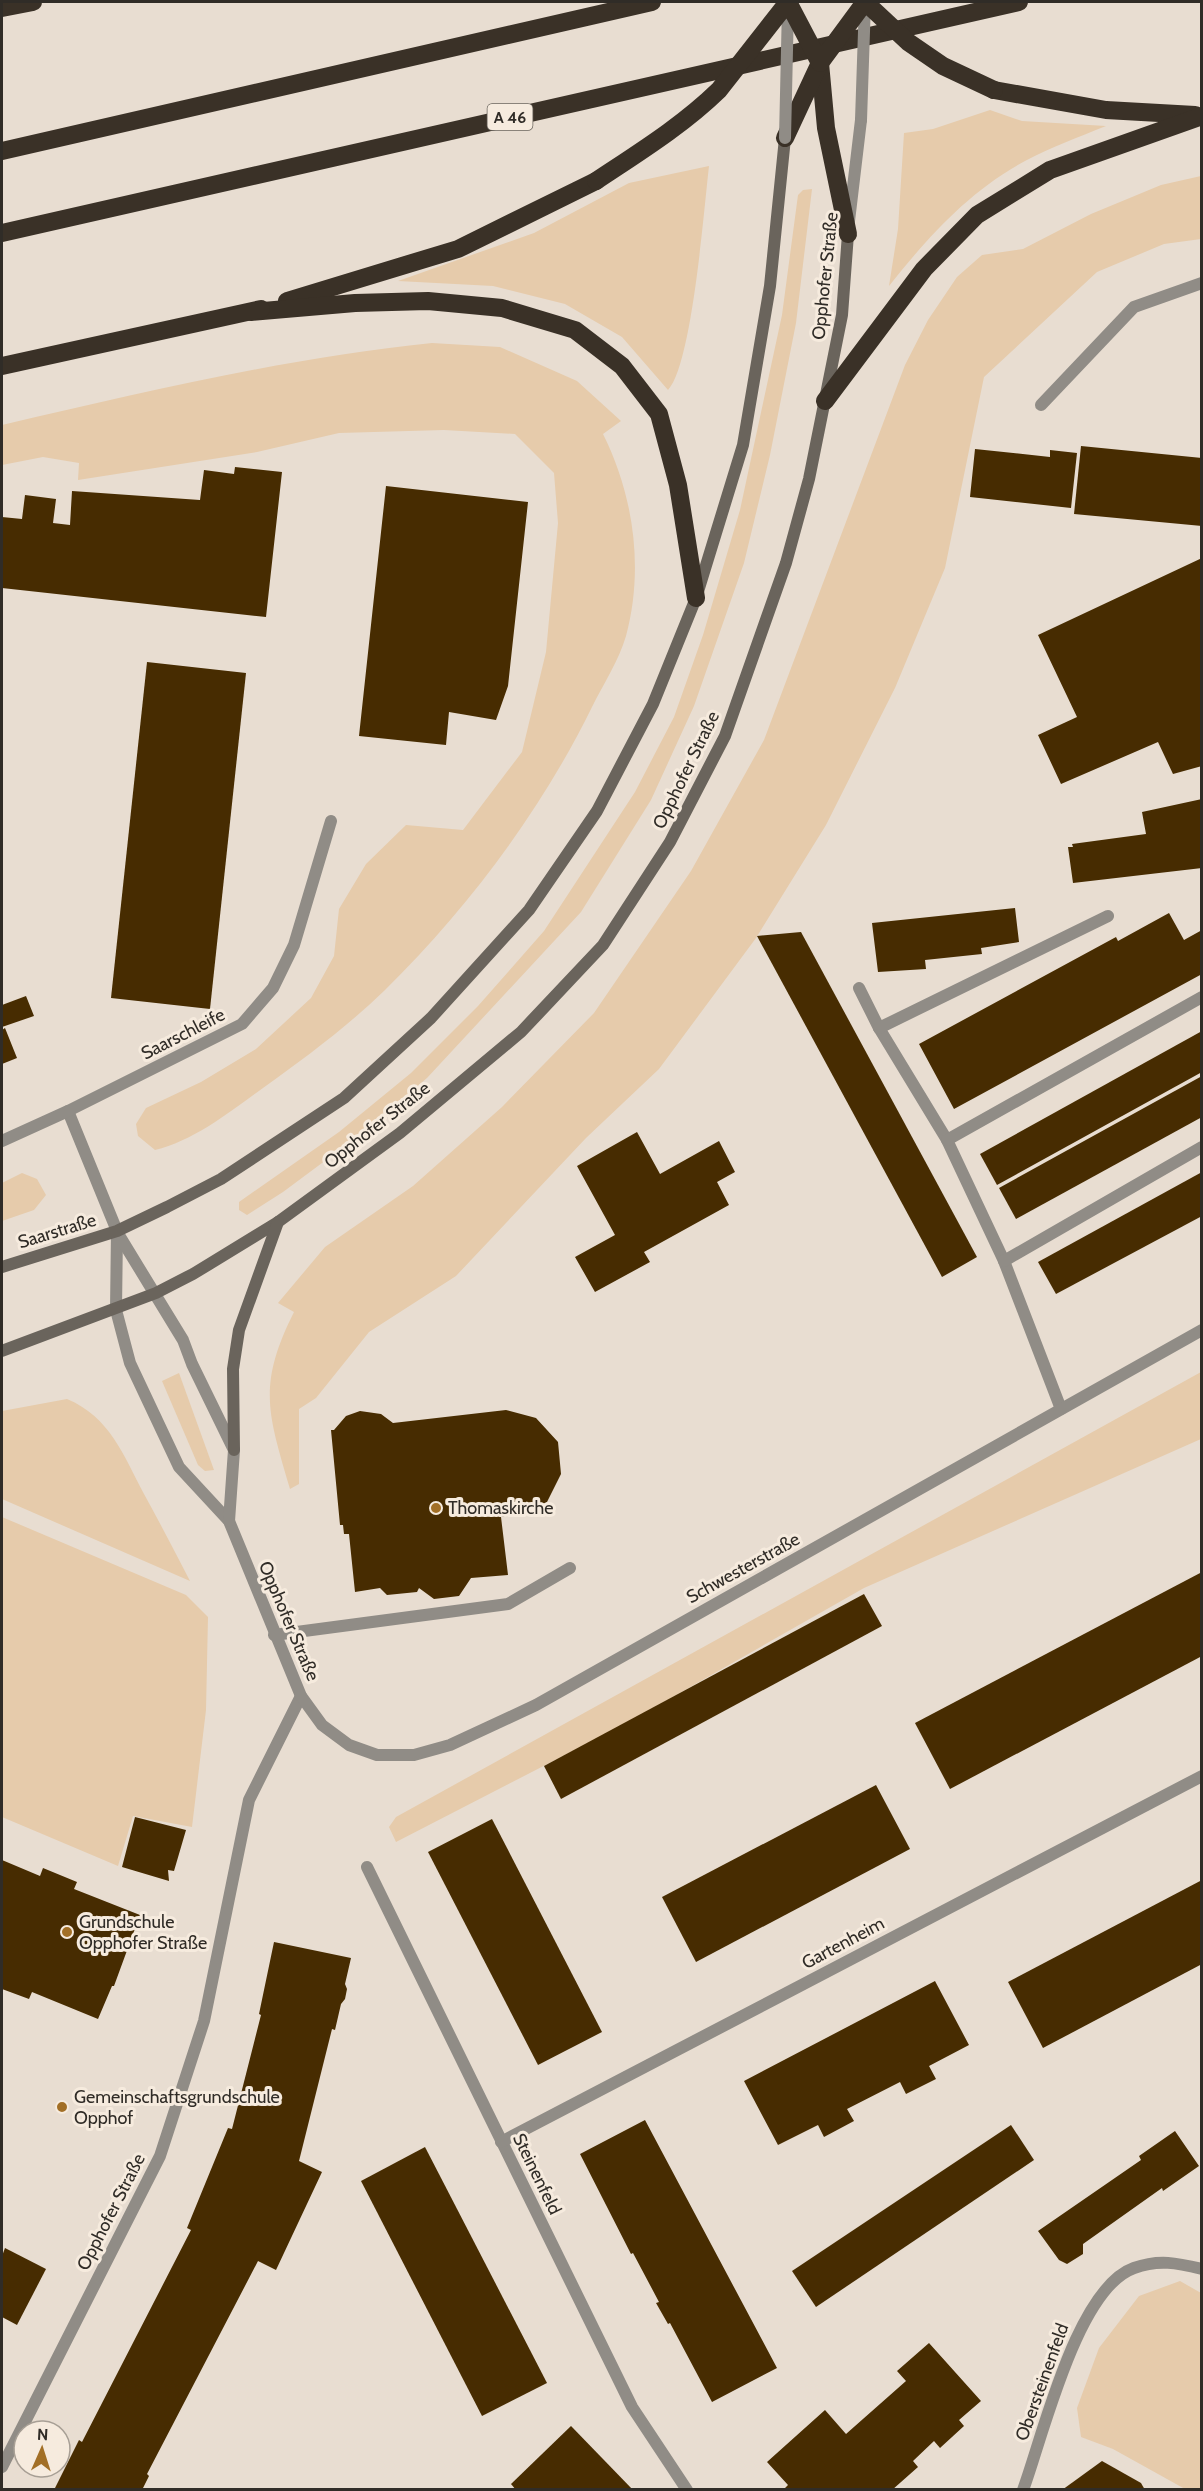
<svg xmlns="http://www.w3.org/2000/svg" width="1203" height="2491" font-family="Cabin,sans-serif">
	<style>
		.green { fill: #e6cbab }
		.building { fill: #472c01 }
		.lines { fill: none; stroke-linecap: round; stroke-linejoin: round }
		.service { stroke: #908c86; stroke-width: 12 }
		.minor { stroke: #908c86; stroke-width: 12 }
		.tertiary { stroke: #908c86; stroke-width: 12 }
		.secondary { stroke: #6a645c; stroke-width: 12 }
		.motorway { stroke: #3a3127; stroke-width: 18 }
		.tertiary-bridge { stroke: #908c86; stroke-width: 12 }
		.motorway-bridge { stroke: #3a3127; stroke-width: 18 }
		.poi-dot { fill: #a26f26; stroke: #f6ebde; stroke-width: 2 }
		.labels { text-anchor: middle; stroke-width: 6; stroke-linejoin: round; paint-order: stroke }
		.shield { fill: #f6ebde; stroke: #6b655e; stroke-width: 1.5 }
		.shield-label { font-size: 16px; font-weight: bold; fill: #302c27 }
		.street-label { font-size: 18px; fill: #302c27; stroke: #f6ebde }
		.poi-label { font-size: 18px; fill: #302c27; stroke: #f6ebde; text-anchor: start }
	</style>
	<rect width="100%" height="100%" fill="#e8ddd1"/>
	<g class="green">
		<path d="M 990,110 L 1022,121 L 1106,126 C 1079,137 1051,147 1025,161 C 969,191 928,237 889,286 L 898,229 L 904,133 L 933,129 Z"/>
		<path d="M 709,166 C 704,209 692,365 668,390 L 622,337 L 565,304 L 493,286 L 398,281 L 534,233 L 629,183 Z"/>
		<path d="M 1201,176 L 1201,239 L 1164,244 L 1097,272 L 984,377 L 945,568 L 895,688 L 826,825 L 756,938 L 659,1069 L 586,1138 L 456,1276 L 369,1332 L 316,1398 L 299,1409 L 299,1484 L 290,1489 C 268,1413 257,1386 294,1312 L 278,1303 L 325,1247 L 413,1186 L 502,1107 L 594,1013 L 691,871 L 764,740 L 905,365 L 928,320 L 957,277 L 982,255 L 1023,249 L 1091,214 L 1161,185 Z"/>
		<path d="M 812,189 L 796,323 L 770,455 L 744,563 L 694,706 L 651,800 L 581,912 L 427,1078 L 357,1137 L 283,1192 L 247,1215 L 239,1210 L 239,1202 L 339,1132 L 411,1073 L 478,1006 L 544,931 L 635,792 L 674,717 L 703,635 L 740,510 L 782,315 L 798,195 L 803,190 Z"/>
		<path d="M 432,343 L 500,347 L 577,381 L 621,421 L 603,434 C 634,496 644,569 626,636 C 619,660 603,685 592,707 C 541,811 468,908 385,990 C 348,1026 305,1058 263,1088 C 231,1111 194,1141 155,1150 L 138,1136 L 136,1124 L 146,1108 L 201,1082 L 256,1049 L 311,998 L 334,956 L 339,909 L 366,864 L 406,825 L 463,830 L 522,752 L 546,652 L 558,523 L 554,473 L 515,434 L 444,430 L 339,433 L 257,452 L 78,480 L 79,463 L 43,457 L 2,465 L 2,425 C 144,392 286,358 432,343 Z"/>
		<path d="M 22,1173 L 37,1179 L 46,1195 L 34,1210 L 2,1221 L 2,1183 Z"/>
		<path d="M 1201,1372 L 1201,1439 L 864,1588 L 627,1723 L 396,1842 L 389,1827 L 396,1817 Z"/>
		<path d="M 179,1373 L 214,1470 L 205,1471 L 198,1465 L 162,1381 Z"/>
		<path d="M 67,1399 C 110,1417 124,1456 144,1494 C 160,1523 175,1552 190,1581 L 2,1499 L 2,1411 Z"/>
		<path d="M 2,1517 L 186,1595 L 208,1617 L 206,1710 L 192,1827 L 133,1816 L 118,1866 L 2,1817 Z"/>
		<path d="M 1180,2281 L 1201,2293 L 1201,2489 L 1185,2489 L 1113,2449 L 1081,2437 L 1077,2408 L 1099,2348 L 1139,2296 Z"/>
	</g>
	<g class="building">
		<path d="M 1081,446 L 1202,458 L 1202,526 L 1074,514 Z"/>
		<path d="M 975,449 L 1050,457 L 1050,450 L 1077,453 L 1071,508 L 970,497 Z"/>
		<path d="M 235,467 L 282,472 L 266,617 L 2,588 L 2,517 L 22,519 L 25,495 L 56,499 L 53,523 L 70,525 L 72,491 L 200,500 L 204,470 L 234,474 Z"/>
		<path d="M 386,486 L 528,502 L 508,686 L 496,720 L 449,712 L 446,745 L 359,736 Z"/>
		<path d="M 1202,558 L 1202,766 L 1173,774 L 1158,742 L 1061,784 L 1038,735 L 1077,717 L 1038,635 Z"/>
		<path d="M 147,662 L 246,673 L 210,1009 L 111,998 Z"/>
		<path d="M 1202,799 L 1202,868 L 1073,883 L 1068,847 L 1073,847 L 1072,844 L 1146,834 L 1142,812 Z"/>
		<path d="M 1015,908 L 1019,942 L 981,948 L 982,954 L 925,960 L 926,969 L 878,972 L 872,923 Z"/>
		<path d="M 1169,913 L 1184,940 L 1202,930 L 1202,974 L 954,1109 L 919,1044 L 1116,937 L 1118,941 Z"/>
		<path d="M 801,932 L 977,1257 L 942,1277 L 757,936 Z"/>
		<path d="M 26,996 L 34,1016 L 2,1027 L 2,1005 Z"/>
		<path d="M 5,1028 L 17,1058 L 2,1064 L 2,1030 Z"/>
		<path d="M 1202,1031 L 1202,1072 L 997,1185 L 980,1154 Z"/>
		<path d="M 1202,1076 L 1202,1117 L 1016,1219 L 999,1188 Z"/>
		<path d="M 637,1132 L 660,1174 L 719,1141 L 735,1172 L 717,1182 L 729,1205 L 644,1252 L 650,1262 L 595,1292 L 575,1257 L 615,1235 L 577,1166 Z"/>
		<path d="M 1202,1172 L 1202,1216 L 1056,1294 L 1038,1262 Z"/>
		<path d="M 506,1410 L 536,1418 L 558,1442 L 561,1474 L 547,1502 L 521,1514 L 501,1517 L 508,1575 L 471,1578 L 459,1596 L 434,1599 L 419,1588 L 417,1592 L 387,1595 L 380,1588 L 355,1592 L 349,1534 L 344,1534 L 343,1525 L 340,1525 L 331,1430 L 334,1430 L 346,1416 L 360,1411 L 381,1414 L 393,1423 Z"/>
		<path d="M 1202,1572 L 1202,1656 L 950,1789 L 915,1723 Z"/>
		<path d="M 864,1594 L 882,1626 L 561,1799 L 544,1766 Z"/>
		<path d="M 876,1785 L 910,1849 L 696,1962 L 662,1897 Z"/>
		<path d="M 135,1817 L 186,1830 L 174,1871 L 168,1870 L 169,1881 L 122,1867 Z"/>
		<path d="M 492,1819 L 602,2032 L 538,2065 L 428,1852 Z"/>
		<path d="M 2,1860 L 40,1876 L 43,1868 L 77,1882 L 74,1889 L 140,1915 L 114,1986 L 112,1986 L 98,2019 L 32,1992 L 29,1999 L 2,1989 Z"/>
		<path d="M 1202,1880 L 1202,1964 L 1043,2048 L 1008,1982 Z"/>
		<path d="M 274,1942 L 351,1958 L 345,1984 L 347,1989 L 345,1999 L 341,2004 L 335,2030 L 332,2029 L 299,2161 L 322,2172 L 276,2270 L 258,2261 L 147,2474 L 149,2476 L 142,2490 L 54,2490 L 79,2440 L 82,2442 L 191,2230 L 187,2228 L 228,2128 L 232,2129 L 261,2015 L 259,2014 Z"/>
		<path d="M 935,1981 L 969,2045 L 929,2066 L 936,2079 L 906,2094 L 900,2082 L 847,2109 L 854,2121 L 824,2137 L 818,2125 L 778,2145 L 744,2081 Z"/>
		<path d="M 645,2120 L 777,2368 L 712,2402 L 670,2323 L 668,2324 L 656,2303 L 659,2302 L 633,2253 L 631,2254 L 580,2154 Z"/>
		<path d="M 1011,2125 L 1034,2160 L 816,2307 L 792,2271 Z"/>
		<path d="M 1175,2131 L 1199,2166 L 1163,2191 L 1162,2188 L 1083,2244 L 1083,2254 L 1067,2264 L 1059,2260 L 1038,2231 L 1141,2160 L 1139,2156 Z"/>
		<path d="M 425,2147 L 547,2383 L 482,2416 L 361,2181 Z"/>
		<path d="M 5,2248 L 46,2269 L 17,2325 L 2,2317 L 2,2256 Z"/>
		<path d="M 929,2343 L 981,2401 L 959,2420 L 964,2426 L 940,2448 L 934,2441 L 913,2461 L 918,2467 L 892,2490 L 783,2490 L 788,2485 L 767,2462 L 825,2410 L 846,2434 L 906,2381 L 897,2371 Z"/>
		<path d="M 571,2426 L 633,2490 L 516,2490 L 511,2484 Z"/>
		<path d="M 1102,2461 L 1141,2483 L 1145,2490 L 1062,2490 Z"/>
	</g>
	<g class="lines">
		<g class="service">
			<path d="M 1041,405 L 1134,307 L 1202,283"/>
			<path d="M 859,988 L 879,1028 L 947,1140 L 1004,1261 L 1061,1409"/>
			<path d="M 879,1028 L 1108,916"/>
			<path d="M 947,1140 L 1202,997"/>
			<path d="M 1004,1261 L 1202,1147"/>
			<path d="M 274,1635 L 508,1604 L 570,1568"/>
		</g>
		<g class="minor">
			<path d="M 68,1111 L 117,1231"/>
			<path d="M 2,1141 L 68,1111 L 242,1024 L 273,988 L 294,945 L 331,821"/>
			<path d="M 367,1867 L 632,2407 L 687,2490"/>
			<path d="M 501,2142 L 1202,1776"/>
			<path d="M 2,2467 L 160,2156 L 204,2021 L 249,1800 L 301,1696"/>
			<path d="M 1023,2490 C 1043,2436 1077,2288 1134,2268 C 1159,2259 1177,2263 1202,2269"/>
		</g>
		<g class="tertiary">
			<path d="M 849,221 L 861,120"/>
			<path d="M 117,1231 L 116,1310 L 130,1363 L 179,1467 L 229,1521 L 301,1696 L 322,1725 L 349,1745 L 377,1755 L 414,1755 L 450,1745 L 536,1705 L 1202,1330"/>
			<path d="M 117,1232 L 183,1340 L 192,1364 L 234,1450 L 229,1521"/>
		</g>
		<g class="secondary">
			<path d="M 2,1267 L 117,1231 L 167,1207 L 221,1179 L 344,1098 L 431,1018 L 529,910 L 597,811 L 653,704 L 696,598 L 743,445 L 770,286 L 785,138"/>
			<path d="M 2,1351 L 156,1293 L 193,1274 L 278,1222 L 400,1133 L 521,1032 L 603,945 L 670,842 L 725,736 L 786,563 L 809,479 L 842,315 L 848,234"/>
			<path d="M 234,1450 L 233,1369 L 239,1330 L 278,1222"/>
		</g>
		<g class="motorway">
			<path d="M 2,8 L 33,2"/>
			<path d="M 820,63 L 826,128 L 848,234"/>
			<path d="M 994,90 L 1106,110 L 1195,115"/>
			<path d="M 785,138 L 819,65"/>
			<path d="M 2,151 L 652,2"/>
			<path d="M 2,233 L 1019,2"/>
			<path d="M 287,301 L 458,249 L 596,181"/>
			<path d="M 251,312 L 355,303 L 428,301 L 502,308 L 575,330 L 622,366 L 659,414 L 678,485 L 696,598"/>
			<path d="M 2,366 L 261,309"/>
			<path d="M 825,401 L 924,269 L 977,215 L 1050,170 L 1202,116"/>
		</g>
		<g class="tertiary-bridge">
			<path d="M 861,120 L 865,2"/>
			<path d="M 785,138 L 788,6"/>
		</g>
		<path class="motorway-bridge" d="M 596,181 C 638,153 682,126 719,90 L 788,2 L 820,63 L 865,2 L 908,42 L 943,66 L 994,90"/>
	</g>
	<g class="poi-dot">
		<circle cx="436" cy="1508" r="6"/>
		<circle cx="67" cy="1932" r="6"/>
		<circle cx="62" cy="2107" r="6"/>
	</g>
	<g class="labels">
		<rect class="shield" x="487.5" y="104" width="45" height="26" rx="4.5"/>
		<g class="shield-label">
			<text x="510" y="123">A 46</text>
		</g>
		<g class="street-label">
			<text transform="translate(825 276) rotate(-84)" y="6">Opphofer Straße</text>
			<text transform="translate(686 770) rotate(-64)" y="6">Opphofer Straße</text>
			<text transform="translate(183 1034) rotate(-27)" y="6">Saarschleife</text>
			<text transform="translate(377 1125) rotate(-38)" y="6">Opphofer Straße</text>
			<text transform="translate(57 1231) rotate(-17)" y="6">Saarstraße</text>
			<text transform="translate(743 1568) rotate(-29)" y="6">Schwesterstraße</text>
			<text transform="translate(289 1621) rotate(67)" y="6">Opphofer Straße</text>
			<text transform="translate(843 1943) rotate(-28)" y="6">Gartenheim</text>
			<text transform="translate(537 2174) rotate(64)" y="6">Steinenfeld</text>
			<text transform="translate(111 2212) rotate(-63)" y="6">Opphofer Straße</text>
			<text transform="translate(1042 2382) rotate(-70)" y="6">Obersteinenfeld</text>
		</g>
		<g class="poi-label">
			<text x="448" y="1514">Thomaskirche</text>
			<text x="79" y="1928">Grundschule<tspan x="79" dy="21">Opphofer Straße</tspan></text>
			<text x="74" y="2103">Gemeinschaftsgrundschule<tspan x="74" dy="21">Opphof</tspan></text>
		</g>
	</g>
	<rect width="1203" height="2491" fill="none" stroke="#302c27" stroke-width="6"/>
	<g transform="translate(42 2449) rotate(3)"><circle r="28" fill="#f6ebde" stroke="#a79f95" stroke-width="1.5"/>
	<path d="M0-4.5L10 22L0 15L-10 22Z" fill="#a26f26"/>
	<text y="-9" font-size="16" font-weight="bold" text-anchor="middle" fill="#302c27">N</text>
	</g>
</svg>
